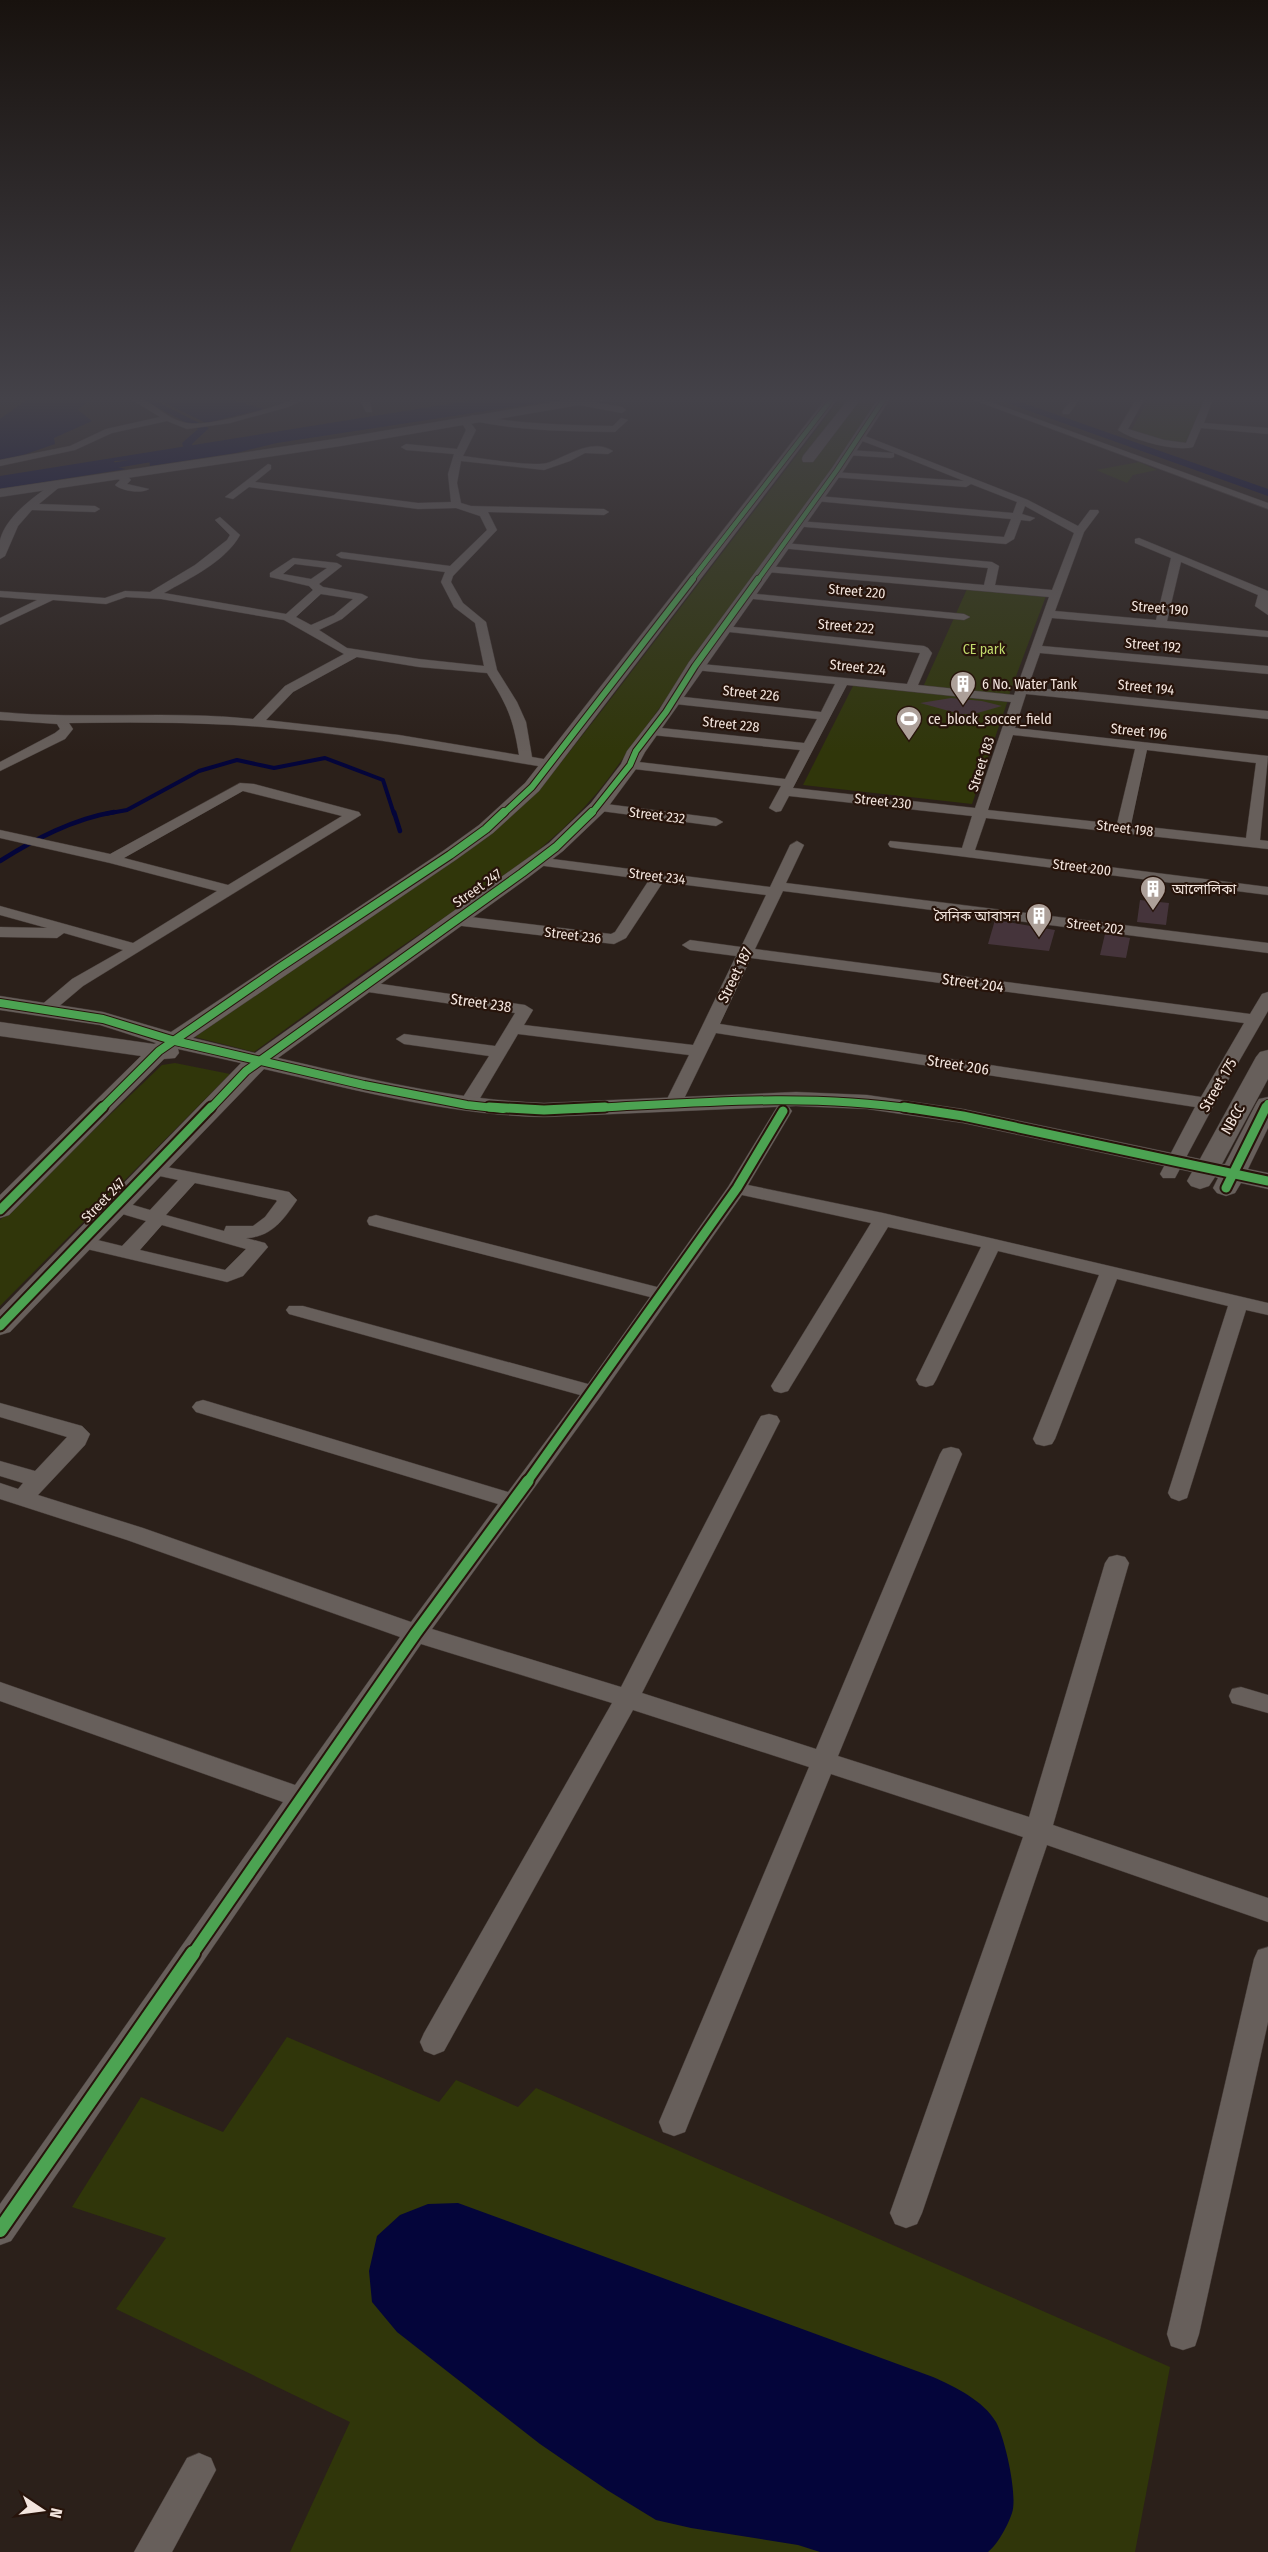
<svg xmlns="http://www.w3.org/2000/svg" width="1268" height="2552" font-family="'Fira Sans Condensed','Noto Sans Bengali',sans-serif">
	<style>
		.green { fill: #30360a }
		.water { fill: #04053a }
		.lines { fill: none; stroke-linecap: round; stroke-linejoin: round }
		.stream-far1 { stroke: #04053a; stroke-width: 4 }
		.stream { stroke: #04053a; stroke-width: 4.5 }
		.canal { fill: #04053a; fill-rule: evenodd }
		.building { fill: #45343b }
		.street-casing { stroke: #443a36; stroke-width: 1 }
		.secondary-casing { stroke: #443a36; stroke-width: 1 }
		.street { fill: #675f5b; fill-rule: evenodd }
		.secondary { fill: #675f5b; fill-rule: evenodd }
		.cycleway-far5-casing { stroke: #27140b; stroke-width: 6 }
		.cycleway-far4-casing { stroke: #27140b; stroke-width: 8 }
		.cycleway-far3-casing { stroke: #27140b; stroke-width: 10 }
		.cycleway-far2-casing { stroke: #27140b; stroke-width: 13 }
		.cycleway-far1-casing { stroke: #27140b; stroke-width: 15 }
		.cycleway-casing { stroke: #27140b; stroke-width: 18 }
		.cycleway-far5 { stroke: #4ca352; stroke-width: 4.5 }
		.cycleway-far4 { stroke: #4ca352; stroke-width: 6 }
		.cycleway-far3 { stroke: #4ca352; stroke-width: 8 }
		.cycleway-far2 { stroke: #4ca352; stroke-width: 9 }
		.cycleway-far1 { stroke: #4ca352; stroke-width: 11 }
		.cycleway { stroke: #4ca352; stroke-width: 14 }
		.labels { text-anchor: middle; stroke-width: 4.5; stroke-linejoin: round; paint-order: stroke }
		.far-street-label { font-size: 14px; fill: #f3e5de; stroke: #27140b }
		.far-park-label { font-size: 14px; fill: #c3db6c; stroke: #27140b }
		.far-poi-label { font-size: 14px; fill: #f3e5de; stroke: #27140b; text-anchor: start }
		.street-label { font-size: 15px; fill: #f3e5de; stroke: #27140b }
	</style>
	<rect width="100%" height="100%" fill="#2b201a"/>
	<g class="green">
		<path d="M 842,396 L 880,396 L 816,492 L 608,779 C 560,842 495,884 430,927 C 370,967 312,1010 254,1052 L 195,1037 L 520,807 L 552,774 L 600,713 Z"/>
		<path d="M 1150,396 L 1207,396 L 1185,444 L 1166,443 L 1131,431 Z"/>
		<path d="M 1139,462 L 1157,470 L 1133,475 L 1127,483 L 1096,470 Z"/>
		<path d="M 967,589 L 1046,596 L 1009,695 L 923,687 Z"/>
		<path d="M 854,684 L 1008,700 L 972,804 L 803,785 Z"/>
		<path d="M 175,1063 L 230,1074 L 0,1306 L 0,1220 L 162,1065 Z"/>
		<path d="M 287,2037 L 439,2102 L 456,2080 L 518,2107 L 536,2088 L 1170,2367 L 1135,2552 L 290,2552 L 350,2422 L 116,2309 L 166,2238 L 72,2207 L 141,2097 L 223,2132 Z"/>
	</g>
	<g class="water">
		<path d="M 40,396 L 87,396 L 89,400 L 78,410 L 92,421 L 54,438 L 55,444 L 0,463 L 0,419 L 29,398 Z"/>
		<path d="M 150,396 L 218,396 L 264,409 L 206,423 Z"/>
		<path d="M 498,396 L 584,396 L 277,443 L 236,453 L 150,466 L 149,459 L 114,461 L 117,467 L 126,469 L 0,489 L 0,476 Z"/>
		<path d="M 458,2203 L 933,2377 C 954,2386 984,2401 996,2422 C 1005,2438 1018,2496 1012,2513 C 1008,2525 998,2544 988,2552 L 820,2552 L 798,2545 L 691,2528 L 656,2520 L 607,2490 L 540,2444 L 397,2332 L 372,2302 L 369,2271 L 377,2236 L 400,2215 L 428,2204 Z"/>
	</g>
	<g class="lines">
		<path class="stream-far1" d="M 105,814 L 127,810 L 199,771 L 237,760 L 274,768 L 325,758 L 383,780 L 394,814"/>
		<g class="stream">
			<path d="M 394,812 L 400,831"/>
			<path d="M 0,861 C 35,839 73,819 114,812"/>
		</g>
		<g class="canal">
			<path d="M 136,396 L 146,396 L 209,428 L 192,444 L 192,449 L 184,449 L 182,443 L 198,429 Z"/>
			<path d="M 992,396 L 1004,396 L 1268,489 L 1268,496 L 993,398 Z"/>
			<path d="M 177,452 L 181,453 L 181,457 L 87,473 L 82,470 L 87,467 Z"/>
		</g>
	</g>
	<g class="building">
		<path d="M 951,698 L 982,701 L 1002,706 L 974,714 L 960,714 L 920,703 Z"/>
		<path d="M 1140,900 L 1169,903 L 1166,925 L 1137,922 Z"/>
		<path d="M 995,920 L 1055,930 L 1049,951 L 988,944 Z"/>
		<path d="M 1105,934 L 1130,938 L 1126,958 L 1100,955 Z"/>
	</g>
	<g class="lines">
		<defs>
			<g id="street">
				<path d="M 0,396 L 5,396 L 0,399 Z"/>
				<path d="M 126,396 C 148,394 165,420 187,423 C 210,427 259,411 282,404 C 292,400 301,395 312,396 L 288,407 L 230,423 L 187,429 L 167,421 L 112,433 L 75,450 L 0,466 L 0,460 L 70,446 L 106,429 L 160,417 Z"/>
				<path d="M 361,396 L 369,396 L 372,412 L 366,412 L 360,400 Z"/>
				<path d="M 963,396 L 974,396 L 1268,503 L 1268,509 Z"/>
				<path d="M 1074,396 L 1082,396 L 1069,414 L 1063,414 L 1062,412 Z"/>
				<path d="M 1138,396 L 1146,396 L 1128,429 L 1164,440 L 1186,443 L 1206,396 L 1214,396 L 1204,423 L 1268,428 L 1268,434 L 1201,428 L 1193,447 C 1177,452 1132,440 1118,430 Z"/>
				<path d="M 571,398 L 622,407 L 626,410 L 622,413 L 568,403 L 567,401 Z"/>
				<path d="M 473,415 C 519,424 566,425 613,426 L 621,418 L 628,420 L 615,432 C 567,431 517,431 470,420 L 470,416 Z"/>
				<path d="M 464,417 L 467,418 L 476,430 L 463,456 C 481,458 531,467 547,463 C 566,457 592,437 613,451 L 608,454 L 585,453 L 570,461 L 544,470 L 461,461 L 457,483 L 461,503 L 471,506 L 604,509 L 609,512 L 604,515 L 488,512 L 497,530 L 453,576 L 451,582 L 463,603 L 486,622 L 497,670 L 517,702 L 526,722 L 532,757 L 555,761 L 557,764 L 555,767 L 550,768 C 446,751 339,731 234,725 C 179,722 124,722 69,723 L 73,729 L 65,739 L 0,771 L 0,762 L 55,733 L 60,729 L 57,724 L 0,720 L 0,712 C 84,720 169,710 253,719 L 285,686 L 344,654 L 284,620 L 161,599 L 126,597 L 106,604 L 53,600 L 0,625 L 0,618 L 37,600 L 0,597 L 0,591 L 105,598 L 125,591 L 150,592 L 195,565 L 227,540 L 230,535 L 215,520 L 220,517 L 240,535 C 225,562 190,578 164,593 L 286,614 L 313,590 L 309,586 L 270,577 L 270,573 L 293,558 L 337,563 L 342,566 L 319,584 L 323,587 L 362,594 L 368,597 L 342,619 L 319,630 L 347,648 L 419,659 L 484,666 L 475,623 L 454,607 L 441,582 L 445,572 L 341,558 L 336,555 L 341,552 L 450,566 L 487,530 L 480,516 L 456,508 L 418,509 L 249,487 L 233,499 L 225,497 L 268,464 L 271,465 L 271,469 L 255,482 L 418,503 L 451,502 L 448,474 L 454,454 L 406,450 L 401,447 L 406,444 L 457,449 L 466,430 L 460,420 ZM 295,564 L 327,568 L 311,579 L 283,574 ZM 321,594 L 353,599 L 334,615 L 311,625 L 296,617 ZM 357,657 L 419,667 L 487,673 C 507,705 513,717 519,755 L 399,735 L 266,720 L 293,692 Z"/>
				<path d="M 860,434 L 1028,500 L 1078,526 L 1090,510 L 1098,510 L 1099,512 L 1084,532 L 1055,611 L 1156,620 L 1171,558 L 1135,543 L 1135,539 L 1139,538 L 1268,591 L 1268,615 L 1255,606 L 1258,595 L 1181,562 L 1167,621 L 1268,631 L 1268,637 L 1052,618 L 1042,646 L 1268,666 L 1268,674 L 1040,653 L 1028,687 L 1268,711 L 1268,719 L 1026,694 L 1015,728 L 1268,756 L 1260,840 L 1268,841 L 1268,849 L 986,818 L 975,850 L 1268,887 L 1268,895 L 895,848 L 890,847 L 888,844 L 890,841 L 962,848 L 972,816 L 789,796 L 781,811 L 776,812 L 769,808 L 781,786 L 625,768 L 623,765 L 630,761 L 785,779 L 800,750 L 652,735 L 646,731 L 652,727 L 804,743 L 817,719 L 675,704 L 669,700 L 675,696 L 821,712 L 835,684 L 695,670 L 691,669 L 691,663 L 907,684 L 920,653 L 720,631 L 720,627 L 724,626 L 924,646 L 928,648 L 932,653 L 918,685 L 1014,695 L 1049,597 L 767,572 L 762,569 L 767,566 L 984,585 L 988,568 L 780,548 L 779,546 L 784,543 L 992,562 L 999,566 L 995,585 L 1052,590 L 1074,533 L 1025,506 L 1022,514 L 1035,518 L 1030,521 L 1021,520 L 1014,539 L 1006,544 L 794,526 L 793,524 L 798,521 L 1004,537 L 1011,519 L 815,501 L 815,497 L 818,496 L 1013,513 L 1017,502 L 971,484 L 966,487 L 831,477 L 829,475 L 834,472 L 964,481 L 894,453 L 894,457 L 891,458 L 846,455 L 846,451 L 849,450 L 894,453 L 857,439 L 857,435 ZM 847,685 L 1011,702 L 975,808 L 793,788 ZM 1013,735 L 1135,749 L 1117,824 L 988,810 ZM 1147,750 L 1256,763 L 1246,838 L 1131,825 Z"/>
				<path d="M 115,473 C 121,471 127,475 131,480 L 127,484 L 149,489 C 141,494 122,491 115,485 L 120,480 L 115,477 Z"/>
				<path d="M 54,483 L 62,485 L 39,504 L 95,506 L 100,509 L 95,512 L 32,510 L 18,526 L 5,556 L 0,559 C 0,553 0,545 0,540 C 6,516 35,496 54,483 Z"/>
				<path d="M 747,593 L 964,614 L 970,617 L 964,620 L 743,598 L 741,596 Z"/>
				<path d="M 240,783 L 254,784 L 359,812 L 361,815 L 83,986 L 51,1013 L 39,1013 L 37,1010 L 39,1007 L 72,979 L 123,950 L 64,933 L 57,938 L 0,937 L 0,927 L 47,928 L 0,915 L 0,906 L 133,943 L 217,891 L 110,863 L 0,838 L 0,830 L 110,854 ZM 243,791 L 342,816 L 228,885 L 124,858 Z"/>
				<path d="M 598,803 L 716,818 L 723,822 L 716,826 L 593,810 L 591,807 Z"/>
				<path d="M 797,841 L 804,845 L 786,883 L 1268,943 L 1268,953 L 783,891 L 755,949 L 1250,1014 L 1262,994 L 1268,992 L 1268,1011 L 1215,1103 L 1175,1178 L 1163,1178 L 1160,1174 L 1195,1107 L 716,1033 L 679,1109 L 667,1109 L 664,1105 L 689,1055 L 518,1034 L 476,1105 L 473,1109 L 461,1109 L 458,1105 L 489,1056 L 404,1044 L 396,1039 L 404,1034 L 495,1046 L 515,1013 L 361,991 L 353,986 L 361,981 L 525,1005 L 533,1010 L 524,1025 L 693,1045 L 736,956 L 690,950 L 682,945 L 690,940 L 741,947 L 766,895 L 663,882 L 626,938 L 614,944 L 454,925 L 446,920 L 454,915 L 611,934 L 615,932 L 649,880 L 537,865 L 530,861 L 532,858 L 537,857 L 770,887 L 790,845 ZM 751,958 L 1244,1023 L 1201,1097 L 720,1024 Z"/>
				<path d="M 783,1106 L 789,1107 L 792,1111 L 748,1185 L 883,1213 L 1268,1303 L 1268,1315 L 1246,1310 L 1187,1498 L 1179,1501 L 1171,1498 L 1168,1493 L 1228,1306 L 1117,1279 L 1055,1439 L 1052,1444 L 1044,1446 L 1036,1444 L 1033,1439 L 1099,1275 L 998,1251 L 936,1380 L 933,1385 L 926,1387 L 919,1385 L 916,1380 L 981,1247 L 888,1227 L 791,1386 L 788,1391 L 781,1393 L 774,1391 L 771,1386 L 871,1223 L 742,1195 L 600,1397 L 432,1629 L 621,1687 L 758,1421 L 761,1416 L 769,1414 L 777,1416 L 780,1421 L 642,1693 L 816,1749 L 940,1454 L 943,1449 L 951,1447 L 959,1449 L 962,1454 L 838,1756 L 1029,1817 L 1105,1563 L 1109,1557 L 1117,1555 L 1125,1557 L 1129,1563 L 1053,1825 L 1268,1898 L 1268,1922 L 1047,1845 L 922,2213 L 917,2224 L 906,2228 L 895,2224 L 890,2213 L 1023,1837 L 831,1774 L 689,2122 L 685,2132 L 674,2136 L 663,2132 L 659,2122 L 809,1767 L 633,1710 L 444,2051 L 434,2055 L 424,2051 L 420,2042 L 424,2033 L 612,1703 L 421,1644 L 11,2241 L 0,2245 L 0,2204 L 283,1802 L 0,1701 L 0,1682 L 295,1785 L 400,1637 L 127,1540 L 0,1499 L 0,1483 L 18,1489 L 23,1483 L 0,1476 L 0,1461 L 35,1471 L 67,1437 L 0,1417 L 0,1403 L 82,1426 L 90,1434 L 85,1445 L 38,1495 L 143,1528 L 411,1622 L 498,1504 L 196,1412 L 192,1407 L 196,1402 L 203,1400 L 210,1402 L 508,1492 L 580,1395 L 289,1314 L 286,1310 L 289,1306 L 303,1306 L 588,1384 L 650,1297 L 369,1225 L 367,1221 L 369,1217 L 376,1215 L 657,1287 L 728,1187 L 777,1107 Z"/>
				<path d="M 152,1164 L 289,1192 L 297,1200 C 284,1219 272,1237 246,1238 L 265,1243 L 268,1247 L 243,1276 L 227,1282 L 74,1246 L 71,1242 L 74,1238 L 81,1236 L 122,1246 L 146,1221 L 109,1210 L 107,1206 L 109,1202 L 116,1200 L 150,1210 L 178,1180 L 146,1173 L 143,1169 L 146,1165 ZM 195,1183 L 276,1200 L 277,1201 L 265,1217 L 253,1226 L 226,1226 L 224,1231 L 166,1215 ZM 162,1225 L 246,1249 L 225,1270 L 140,1250 Z"/>
				<path d="M 1241,1687 L 1268,1695 L 1268,1713 L 1232,1703 L 1229,1696 L 1232,1689 Z"/>
				<path d="M 1268,1947 L 1268,2022 L 1199,2334 L 1195,2346 L 1183,2350 L 1171,2346 L 1167,2334 L 1254,1959 L 1258,1950 Z"/>
				<path d="M 199,2453 L 211,2458 L 216,2470 L 172,2552 L 134,2552 L 187,2458 Z"/>
			</g>
			<g id="secondary">
				<path d="M 590,396 L 614,396 L 608,400 L 341,446 L 0,497 L 0,489 L 341,438 Z"/>
				<path d="M 828,396 L 840,396 L 539,791 L 493,833 L 457,859 L 193,1038 L 255,1053 L 549,843 L 591,803 L 621,764 L 627,751 L 659,710 L 689,662 L 832,468 L 880,396 L 892,396 L 842,473 L 645,752 L 636,769 L 605,811 L 563,851 L 529,877 L 278,1058 C 366,1078 453,1100 544,1103 L 796,1092 L 867,1095 L 963,1109 L 1200,1159 L 1256,1057 L 1260,1052 L 1268,1050 L 1268,1079 L 1222,1164 L 1225,1164 L 1256,1104 L 1259,1099 L 1268,1097 L 1268,1128 L 1248,1169 L 1268,1173 L 1268,1189 L 1241,1183 L 1235,1193 L 1226,1196 L 1217,1193 L 1213,1188 L 1218,1178 L 1215,1177 L 1209,1186 L 1200,1189 L 1191,1186 L 1187,1181 L 1192,1172 L 963,1123 L 867,1109 L 796,1106 L 544,1117 C 449,1115 356,1090 264,1069 L 10,1332 L 0,1335 L 0,1310 L 241,1063 L 178,1049 L 179,1053 L 175,1058 L 164,1059 L 9,1215 L 0,1218 L 0,1195 L 141,1056 L 0,1036 L 0,1022 L 154,1044 L 156,1043 L 100,1025 L 0,1010 L 0,996 L 103,1012 L 171,1032 L 443,851 L 479,825 L 525,783 Z"/>
				<path d="M 851,396 L 863,396 L 813,462 L 803,462 L 802,459 L 803,456 Z"/>
			</g>
		</defs>
		<use href="#street" class="street-casing"/>
		<use href="#secondary" class="secondary-casing"/>
		<use href="#street" class="street"/>
		<use href="#secondary" class="secondary"/>
		<defs>
			<g id="cycleway-far5">
				<path d="M 691,581 L 834,396"/>
				<path d="M 757,581 L 837,470 L 886,396"/>
			</g>
			<g id="cycleway-far4">
				<path d="M 503,814 L 532,787 L 693,579"/>
				<path d="M 591,814 L 630,765 L 636,751 L 666,712 L 695,666 L 758,579"/>
			</g>
			<g id="cycleway-far3">
				<path d="M 0,1003 L 103,1019 L 175,1041 L 364,1085 L 467,1105 L 503,1109"/>
				<path d="M 101,1109 L 159,1051 L 279,968 L 450,855 L 486,829 L 504,812"/>
				<path d="M 210,1109 L 246,1071 L 522,873 L 556,847 L 592,812"/>
				<path d="M 571,1109 C 685,1104 800,1092 914,1109"/>
				<path d="M 1266,1109 L 1268,1104"/>
			</g>
			<g id="cycleway-far2">
				<path d="M 489,1107 L 544,1110 L 605,1107"/>
				<path d="M 904,1107 L 963,1116 L 1268,1181"/>
				<path d="M 1226,1188 L 1266,1107"/>
				<path d="M 0,1210 L 103,1107"/>
				<path d="M 0,1326 L 211,1107"/>
				<path d="M 527,1482 L 737,1188 L 783,1111"/>
			</g>
			<path id="cycleway-far1" d="M 192,1955 L 416,1633 L 528,1481"/>
			<path id="cycleway" d="M 0,2230 L 193,1953"/>
		</defs>
		<use href="#cycleway-far5" class="cycleway-far5-casing"/>
		<use href="#cycleway-far4" class="cycleway-far4-casing"/>
		<use href="#cycleway-far3" class="cycleway-far3-casing"/>
		<use href="#cycleway-far2" class="cycleway-far2-casing"/>
		<use href="#cycleway-far1" class="cycleway-far1-casing"/>
		<use href="#cycleway" class="cycleway-casing"/>
		<use href="#cycleway-far5" class="cycleway-far5"/>
		<use href="#cycleway-far4" class="cycleway-far4"/>
		<use href="#cycleway-far3" class="cycleway-far3"/>
		<use href="#cycleway-far2" class="cycleway-far2"/>
		<use href="#cycleway-far1" class="cycleway-far1"/>
		<use href="#cycleway" class="cycleway"/>
	</g>
	<linearGradient id="sky" x2="0" y2="1"><stop stop-color="#18120e"/><stop offset="0.53" stop-color="#444249"/><stop offset="1" stop-color="#444249" stop-opacity="0"/></linearGradient>
	<rect width="1268" height="753" fill="url(#sky)"/>
	<defs>
		<symbol id="building-pin" viewBox="-11 -11 22 30"><path d="M0 17L-7.5 6A9.5 9.5 0 1 1 7.5 6Z" fill="#ada099" stroke="#27140b"/><path d="M-4-6H4V6H1V3H-1V6H-4ZM-2.5-4.3h1.7v1.8h-1.7ZM.8-4.3h1.7v1.8H.8ZM-2.5-1h1.7V.8h-1.7ZM.8-1h1.7V.8H.8Z" fill="#fff"/></symbol>
		<symbol id="stadium-pin" viewBox="-11 -11 22 30"><path d="M0 17L-7.5 6A9.5 9.5 0 1 1 7.5 6Z" fill="#ada099" stroke="#27140b"/><path d="M0-5a6.5 5 0 1 0 0 10a6.5 5 0 1 0 0-10ZM-3.5-1.8h7v3.6h-7Z" fill="#fff"/></symbol>
	</defs>
	<g fill-rule="evenodd">
		<use href="#building-pin" x="948" y="669" width="30" height="40"/>
		<use href="#stadium-pin" x="894" y="704" width="30" height="40"/>
		<use href="#building-pin" x="1138" y="874" width="30" height="40"/>
		<use href="#building-pin" x="1024" y="901" width="30" height="40"/>
	</g>
	<g class="labels">
		<g class="far-street-label">
			<text transform="translate(857 591) rotate(5)" y="5">Street 220</text>
			<text transform="translate(1160 608) rotate(5)" y="5">Street 190</text>
			<text transform="translate(846 626) rotate(5)" y="5">Street 222</text>
			<text transform="translate(1153 645) rotate(5)" y="5">Street 192</text>
			<text transform="translate(858 667) rotate(6)" y="5">Street 224</text>
			<text transform="translate(1146 687) rotate(6)" y="5">Street 194</text>
			<text transform="translate(751 693) rotate(6)" y="5">Street 226</text>
			<text transform="translate(731 724) rotate(6)" y="5">Street 228</text>
			<text transform="translate(1139 731) rotate(6)" y="5">Street 196</text>
			<text transform="translate(981 764) rotate(-72)" y="5">Street 183</text>
			<text transform="translate(883 801) rotate(6)" y="5">Street 230</text>
			<text transform="translate(657 815) rotate(7)" y="5">Street 232</text>
			<text transform="translate(1125 828) rotate(7)" y="5">Street 198</text>
			<text transform="translate(1082 867) rotate(7)" y="5">Street 200</text>
			<text transform="translate(657 876) rotate(7)" y="5">Street 234</text>
			<text transform="translate(477 888) rotate(-35)" y="5">Street 247</text>
			<text transform="translate(1095 926) rotate(7)" y="5">Street 202</text>
			<text transform="translate(573 935) rotate(7)" y="5">Street 236</text>
			<text transform="translate(103 1200) rotate(-46)" y="5">Street 247</text>
		</g>
		<g class="far-park-label">
			<text x="984" y="654">CE park</text>
		</g>
		<g class="far-poi-label">
			<text x="982" y="689">6 No. Water Tank</text>
			<text x="928" y="724">ce_block_soccer_field</text>
			<text x="1172" y="894">আলোলিকা</text>
			<text x="1020" y="921" text-anchor="end">সৈনিক আবাসন</text>
		</g>
		<g class="street-label">
			<text transform="translate(735 975) rotate(-64)" y="5">Street 187</text>
			<text transform="translate(973 983) rotate(8)" y="5">Street 204</text>
			<text transform="translate(481 1003) rotate(8)" y="5">Street 238</text>
			<text transform="translate(958 1065) rotate(9)" y="5">Street 206</text>
			<text transform="translate(1218 1085) rotate(-60)" y="5">Street 175</text>
			<text transform="translate(1233 1119) rotate(-60)" y="5">NBCC</text>
		</g>
	</g>
	<g transform="translate(42 2510) rotate(103)" stroke="#27140b" stroke-width="4.5" paint-order="stroke">
	<path d="M0-4.5L10 22L0 15L-10 22Z" fill="#f3e5de"/>
	<text y="-9" font-size="16" font-weight="bold" text-anchor="middle" fill="#f3e5de">N</text>
	</g>
</svg>
